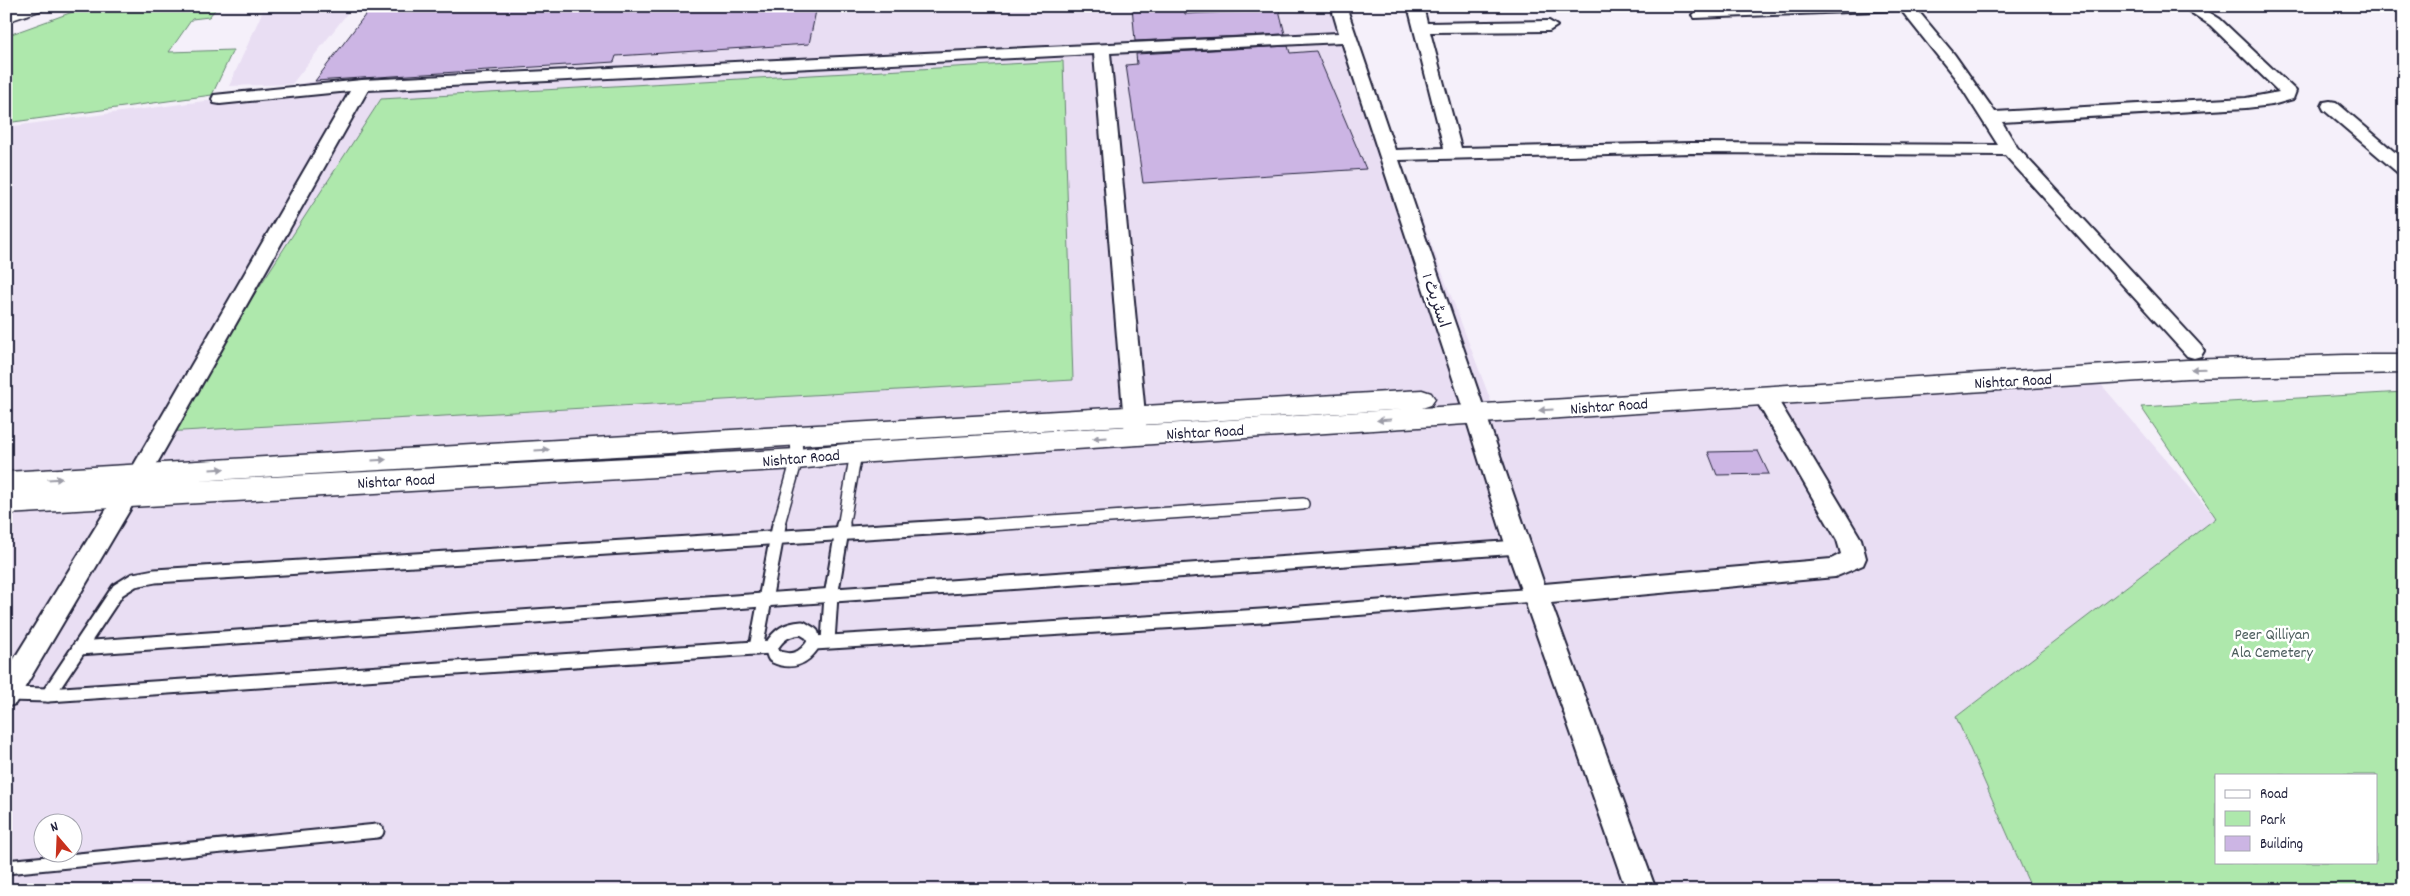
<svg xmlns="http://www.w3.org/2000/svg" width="2410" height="896" font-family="Dekko,'Playpen Sans Arabic',sans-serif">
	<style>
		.built { fill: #e9def3; fill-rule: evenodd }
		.green { fill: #aee8ac; stroke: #688574; fill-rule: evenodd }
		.building { fill: #ccb5e4; stroke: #22223b }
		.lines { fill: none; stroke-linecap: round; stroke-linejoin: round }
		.service-far1-casing { stroke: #22223b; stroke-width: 14 }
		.service-casing { stroke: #22223b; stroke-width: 17 }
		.minor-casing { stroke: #22223b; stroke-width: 4 }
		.secondary-casing { stroke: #22223b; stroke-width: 3 }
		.service-far1 { stroke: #fff; stroke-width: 11 }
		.service { stroke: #fff; stroke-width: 13 }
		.minor { fill: #fff; fill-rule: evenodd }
		.secondary { fill: #fff; fill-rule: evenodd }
		.oneway { fill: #9c9ca7 }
		.labels { text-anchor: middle; stroke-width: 5; stroke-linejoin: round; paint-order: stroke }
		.street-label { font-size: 16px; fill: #22223b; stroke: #fff }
		.park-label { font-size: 16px; fill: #4c5d5d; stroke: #fff }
	</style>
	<rect width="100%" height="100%" fill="#f5f0fa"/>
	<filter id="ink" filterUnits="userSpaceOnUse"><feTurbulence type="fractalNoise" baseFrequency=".02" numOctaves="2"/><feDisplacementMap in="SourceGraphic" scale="10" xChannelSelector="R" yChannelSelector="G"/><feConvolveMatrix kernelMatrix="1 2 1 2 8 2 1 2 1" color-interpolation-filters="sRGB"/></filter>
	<g filter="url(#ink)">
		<g class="built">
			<path d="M 265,6 L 353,6 L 292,84 L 229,86 Z"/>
			<path d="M 372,6 L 1341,6 L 1492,404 L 2087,368 L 2216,518 L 1956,717 L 2032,890 L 6,890 L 6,127 L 220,99 L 315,81 ZM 42,824 L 72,824 L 72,854 L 42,854 Z"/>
		</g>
		<g class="green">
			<path d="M 89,6 L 218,6 L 209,17 L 192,19 L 169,52 L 233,50 L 212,95 L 6,123 L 6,36 Z"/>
			<path d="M 1063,61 L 1073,380 L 165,432 L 381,99 Z"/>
			<path d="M 2404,392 L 2404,890 L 2032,890 L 1956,717 L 2216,518 L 2141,407 ZM 2216,775 L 2376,775 L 2376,862 L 2216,862 Z"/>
		</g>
		<g class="building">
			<path d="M 372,6 L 817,6 L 809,44 L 616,56 L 614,62 L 315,81 Z"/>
			<path d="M 1132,6 L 1184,6 L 1185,14 L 1279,10 L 1285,34 L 1135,41 Z"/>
			<path d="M 1288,46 L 1290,53 L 1316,51 L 1366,169 L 1143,183 L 1126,65 L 1137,64 L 1136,54 Z"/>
			<path d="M 1758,451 L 1769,474 L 1717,475 L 1708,452 Z"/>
		</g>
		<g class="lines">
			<defs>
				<g id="service-far1">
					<path d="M 778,527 L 797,459 L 796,435"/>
					<path d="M 843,527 L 856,453"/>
					<path d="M 960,527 L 1303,504"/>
				</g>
				<g id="service">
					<path d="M 802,628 L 812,634 L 814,643 C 804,659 791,664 774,656 L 771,647 C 779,634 787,629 802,628 Z"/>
					<path d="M 828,641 L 831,596 L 843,525"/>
					<path d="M 814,643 L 1261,616 L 1535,595"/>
					<path d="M 79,648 L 1518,547"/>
					<path d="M 756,648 L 779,525"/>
					<path d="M 8,694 L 48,695 L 771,647"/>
					<path d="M 48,695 L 118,590 L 134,580 L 155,576 L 979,525"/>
					<path d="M 6,867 L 377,831"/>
				</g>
				<g id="minor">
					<path d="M 1331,6 L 1346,6 L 1395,150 L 1444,148 L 1408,6 L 1423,6 L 1427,23 L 1549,21 L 1557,26 L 1549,31 L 1430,32 L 1461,148 L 1691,143 L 1998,145 L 1956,79 L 1901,10 L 1695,18 L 1692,15 L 1695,12 L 1700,10 L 1792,6 L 1914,6 L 1954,54 L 1995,112 L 2246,98 L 2279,92 L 2210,25 L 2181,6 L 2199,6 L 2220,19 L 2296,91 L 2293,99 L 2272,105 L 2246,108 L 2002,122 L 2017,147 L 2201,346 L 2204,351 L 2201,356 L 2194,358 L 2187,356 L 2005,155 L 1691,153 L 1399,160 L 1544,584 L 1831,559 L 1841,554 L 1837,540 L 1753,395 L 1756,390 L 1764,388 L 1772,390 L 1861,539 L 1866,558 L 1863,565 L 1835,577 L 1551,603 L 1656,890 L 1626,890 L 1506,547 L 1465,415 L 1342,42 L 1110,53 L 1147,435 L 1144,441 L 1136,443 L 1128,441 L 1125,435 L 1094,54 L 368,90 L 151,474 L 15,704 L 6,707 L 6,672 L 132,468 L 350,91 L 220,104 L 214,103 L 212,99 L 214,95 L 362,80 L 1339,33 Z"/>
					<path d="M 2330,101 L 2336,102 L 2404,160 L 2404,174 L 2398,173 L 2324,110 L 2322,106 L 2324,102 Z"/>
				</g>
				<g id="secondary">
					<path d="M 16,6 L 44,6 L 42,10 L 6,22 L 6,10 Z"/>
					<path d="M 2345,355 L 2404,355 L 2404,373 L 2187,378 L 856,463 L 797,469 L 6,514 L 6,492 L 49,490 L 6,492 L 6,472 L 1422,390 L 1431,393 L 1435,399 L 1431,405 L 1422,408 L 2187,360 ZM 1409,409 L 856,443 L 797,449 L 195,481 Z"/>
				</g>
			</defs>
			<use href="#service-far1" class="service-far1-casing"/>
			<use href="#service" class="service-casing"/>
			<use href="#minor" class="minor-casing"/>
			<use href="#secondary" class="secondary-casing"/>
			<use href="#service-far1" class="service-far1"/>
			<use href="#service" class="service"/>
			<use href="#minor" class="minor"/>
			<use href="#secondary" class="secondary"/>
		</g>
		<defs><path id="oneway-solid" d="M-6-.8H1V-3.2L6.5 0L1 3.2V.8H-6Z" transform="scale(1.25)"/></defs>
		<g class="oneway">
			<use href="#oneway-solid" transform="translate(2198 369) rotate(178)"/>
			<use href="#oneway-solid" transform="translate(1546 410) rotate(176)"/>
			<use href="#oneway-solid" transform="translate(1384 420) rotate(177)"/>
			<use href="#oneway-solid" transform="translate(1100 438) rotate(176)"/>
			<use href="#oneway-solid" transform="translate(542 450) rotate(-3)"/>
			<use href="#oneway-solid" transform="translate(379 460) rotate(-3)"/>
			<use href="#oneway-solid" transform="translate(217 469) rotate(-3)"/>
			<use href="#oneway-solid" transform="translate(55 479) rotate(-4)"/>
		</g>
	</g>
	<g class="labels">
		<g class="street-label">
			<text transform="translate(1437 300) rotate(71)" y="6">اسٹریٹ 1</text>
			<text transform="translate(2013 380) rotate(-3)" y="6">Nishtar Road</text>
			<text transform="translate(1609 405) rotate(-4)" y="6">Nishtar Road</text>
			<text transform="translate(1205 431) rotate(-3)" y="6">Nishtar Road</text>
			<text transform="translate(801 457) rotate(-5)" y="6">Nishtar Road</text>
			<text transform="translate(396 480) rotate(-3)" y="6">Nishtar Road</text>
		</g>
		<g class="park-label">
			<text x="2272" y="639">Peer Qilliyan<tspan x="2272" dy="18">Ala Cemetery</tspan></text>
		</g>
	</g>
	<rect width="2410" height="896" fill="none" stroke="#fff" stroke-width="25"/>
	<rect x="12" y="12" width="2385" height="871" fill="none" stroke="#22223b" stroke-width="2" filter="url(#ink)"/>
	<rect x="2215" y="774" width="162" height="90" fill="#ffffff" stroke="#a7a7b1"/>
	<rect x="2225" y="790" width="25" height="8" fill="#ffffff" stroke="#a7a7b1"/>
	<text x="2260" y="798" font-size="15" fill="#22223b">Road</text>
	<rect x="2225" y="811" width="25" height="15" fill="#aee8ac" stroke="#a7a7b1"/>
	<text x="2260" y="824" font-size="15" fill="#22223b">Park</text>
	<rect x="2225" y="836" width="25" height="15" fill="#ccb5e4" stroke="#a7a7b1"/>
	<text x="2260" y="848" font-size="15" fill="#22223b">Building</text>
	<g transform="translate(58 838) rotate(341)"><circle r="24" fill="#ffffff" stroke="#a7a7b1"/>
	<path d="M0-4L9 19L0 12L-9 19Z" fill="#c8321e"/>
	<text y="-8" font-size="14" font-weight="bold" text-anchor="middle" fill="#22223b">N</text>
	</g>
</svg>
